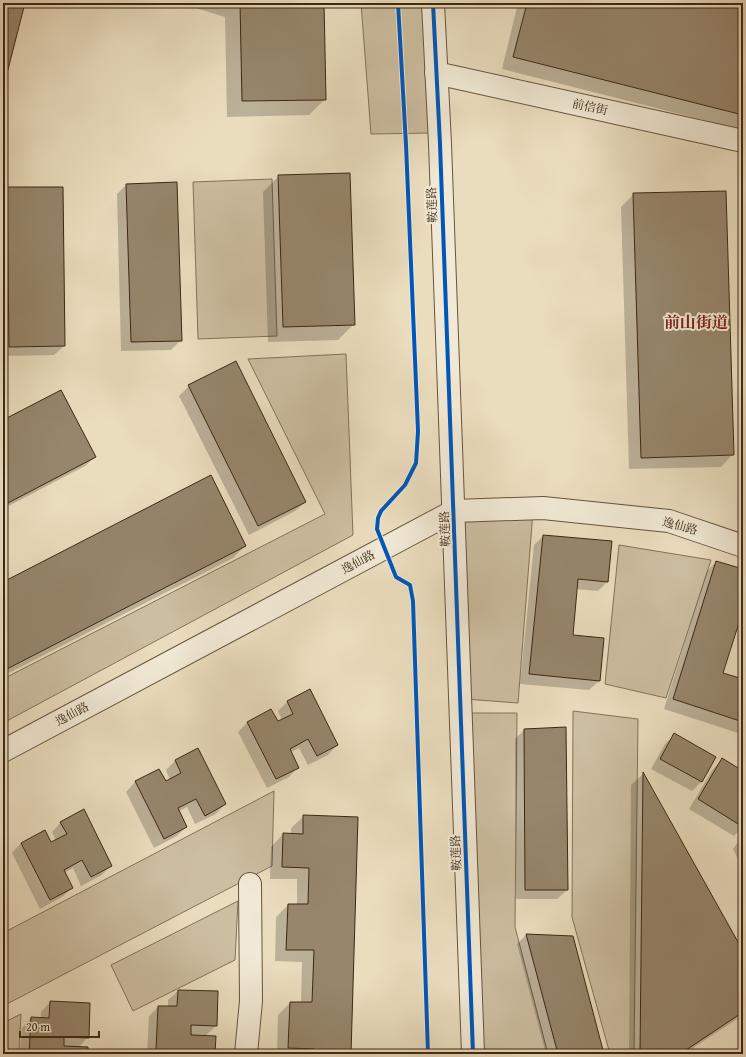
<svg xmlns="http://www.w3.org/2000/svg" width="746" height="1057" font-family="'Gentium Book Plus','Noto Serif SC',serif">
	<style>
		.green { fill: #ccbea1; stroke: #84725a }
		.shadow { fill: #0003 }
		.building { fill: #96866c; stroke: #3c2714 }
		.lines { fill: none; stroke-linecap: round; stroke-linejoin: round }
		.minor-casing { stroke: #68543e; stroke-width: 24 }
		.minor { stroke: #f1e9d5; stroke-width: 22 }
		.cycleway-casing { stroke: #f1e9d5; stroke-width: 6 }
		.cycleway { stroke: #0057b8; stroke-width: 4 }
		.labels { text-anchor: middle; stroke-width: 4; stroke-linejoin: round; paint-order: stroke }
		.street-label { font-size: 12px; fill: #3c2714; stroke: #f1e9d5 }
		.district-label { font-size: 16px; font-weight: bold; fill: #7a1f14; stroke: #f1e9d5 }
	</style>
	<rect width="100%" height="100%" fill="#eaddbe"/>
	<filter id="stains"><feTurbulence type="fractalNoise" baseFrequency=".005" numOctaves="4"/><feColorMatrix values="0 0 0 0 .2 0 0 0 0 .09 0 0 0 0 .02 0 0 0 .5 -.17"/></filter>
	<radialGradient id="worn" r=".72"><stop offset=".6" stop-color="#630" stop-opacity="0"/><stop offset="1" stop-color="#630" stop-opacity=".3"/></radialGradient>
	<g class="green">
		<path d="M 361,3 L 424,3 L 430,133 L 371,134 Z"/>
		<path d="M 272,179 L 277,336 L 198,339 L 193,182 Z"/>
		<path d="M 346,354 L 353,535 L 3,723 L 3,679 L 325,514 L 248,359 Z"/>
		<path d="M 533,511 L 518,703 L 465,699 L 457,514 Z"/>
		<path d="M 619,545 L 711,560 L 666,698 L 605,684 Z"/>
		<path d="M 573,711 L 638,719 L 634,1054 L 610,1054 L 572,917 Z"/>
		<path d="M 468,713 L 517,713 L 515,927 L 548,1054 L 481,1054 Z"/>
		<path d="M 274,791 L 272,866 L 3,1006 L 3,933 Z"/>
		<path d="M 238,901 L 235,960 L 133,1011 L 111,965 Z"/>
		<path d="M 21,1014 L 19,1054 L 3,1054 L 3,1023 Z"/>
	</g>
	<g class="shadow">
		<path d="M 180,3 L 323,3 L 325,99 L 309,115 L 227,117 L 225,17 Z"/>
		<path d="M 518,3 L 743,3 L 743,130 L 502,69 Z"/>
		<path d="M 279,176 L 354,324 L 338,340 L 268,342 L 263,192 Z"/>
		<path d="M 126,185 L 181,340 L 171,350 L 121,351 L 117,194 Z"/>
		<path d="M 7,188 L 64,346 L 54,355 L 3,356 L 3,193 Z"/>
		<path d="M 634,194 L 733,454 L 721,467 L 629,469 L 621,207 Z"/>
		<path d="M 189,386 L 305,502 L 295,511 L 249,535 L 179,396 Z"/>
		<path d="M 3,421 L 95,457 L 85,466 L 3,509 Z"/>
		<path d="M 543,536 L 608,581 L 598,591 L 576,589 L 572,636 L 599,681 L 589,690 L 520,684 L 534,545 Z"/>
		<path d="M 245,546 L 233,558 L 3,676 L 3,583 Z"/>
		<path d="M 716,562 L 743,570 L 743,620 L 739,619 L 722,674 L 743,680 L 743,728 L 738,733 L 664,709 L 707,571 Z"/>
		<path d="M 309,690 L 337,745 L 328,755 L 308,765 L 299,748 L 291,752 L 298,767 L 289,777 L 267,788 L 238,732 L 247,723 L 271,711 L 277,723 L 282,720 L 278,711 L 287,702 Z"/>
		<path d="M 524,730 L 567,890 L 557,899 L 516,899 L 515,739 Z"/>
		<path d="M 674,735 L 715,757 L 701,782 L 692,791 L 651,769 L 665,744 Z"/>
		<path d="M 197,750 L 225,804 L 216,814 L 195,824 L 187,807 L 178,812 L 186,827 L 177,836 L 154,848 L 126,792 L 135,782 L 159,770 L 165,782 L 170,780 L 166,770 L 175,761 Z"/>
		<path d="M 722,760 L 743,772 L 743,827 L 734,836 L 689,809 L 713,769 Z"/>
		<path d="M 643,774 L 743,953 L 743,1015 L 684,1054 L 629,1054 L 631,785 Z"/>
		<path d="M 304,816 L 350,1054 L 277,1054 L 278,1015 L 290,1003 L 301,1003 L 302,962 L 275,961 L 276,917 L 288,905 L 297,905 L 297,879 L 270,879 L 271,847 L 283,834 L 291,835 L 291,828 Z"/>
		<path d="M 61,822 L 111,865 L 102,875 L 81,886 L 73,868 L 64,873 L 72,888 L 62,897 L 40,909 L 12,853 L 21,843 L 51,844 L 56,841 L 52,832 Z"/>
		<path d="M 743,835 L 743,870 L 733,849 Z"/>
		<path d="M 526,935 L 572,937 L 603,1054 L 546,1054 L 517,944 Z"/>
		<path d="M 178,991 L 217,992 L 216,1026 L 205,1036 L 214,1054 L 147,1054 L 149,1016 L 158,1007 L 168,1007 L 168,1000 Z"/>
		<path d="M 50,1002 L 88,1037 L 78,1048 L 87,1054 L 20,1054 L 22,1028 L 31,1018 L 41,1019 L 41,1012 Z"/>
	</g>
	<g class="building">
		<path d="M 3,3 L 25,3 L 3,89 Z"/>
		<path d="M 240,3 L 324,3 L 326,100 L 242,101 Z"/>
		<path d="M 527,3 L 743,3 L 743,115 L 513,57 Z"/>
		<path d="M 350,173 L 355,325 L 283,327 L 278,175 Z"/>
		<path d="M 177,182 L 182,341 L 131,342 L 126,184 Z"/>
		<path d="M 7,187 L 63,187 L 65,346 L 9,347 Z"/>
		<path d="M 726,191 L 734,455 L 641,458 L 633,193 Z"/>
		<path d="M 236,361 L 306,502 L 258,526 L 188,385 Z"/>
		<path d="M 61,390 L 96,457 L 8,503 L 3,494 L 3,420 Z"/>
		<path d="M 211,475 L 246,546 L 3,671 L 3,582 Z"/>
		<path d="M 543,535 L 612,541 L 608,582 L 578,579 L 573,635 L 604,638 L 600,681 L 529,674 Z"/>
		<path d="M 716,561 L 743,569 L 743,610 L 723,673 L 743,679 L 743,722 L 673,699 Z"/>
		<path d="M 310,689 L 338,745 L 317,756 L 308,739 L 290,749 L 299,768 L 276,779 L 247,722 L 271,709 L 278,721 L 293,714 L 287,701 Z"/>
		<path d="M 566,727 L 568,890 L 525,890 L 524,729 Z"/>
		<path d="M 674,733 L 716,757 L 702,782 L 660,759 Z"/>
		<path d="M 198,748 L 226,804 L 205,816 L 196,799 L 178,808 L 187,827 L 164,839 L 135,781 L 159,769 L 166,781 L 181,773 L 175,760 Z"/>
		<path d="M 722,758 L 743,771 L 743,827 L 698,799 Z"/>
		<path d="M 643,772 L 743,951 L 743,1012 L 680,1054 L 640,1054 Z"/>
		<path d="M 84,809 L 112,866 L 91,877 L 82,860 L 64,870 L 73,888 L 50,900 L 21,843 L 45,830 L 51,842 L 67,834 L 60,822 Z"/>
		<path d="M 303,815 L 358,817 L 351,1054 L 314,1054 L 314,1049 L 288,1048 L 290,1002 L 312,1002 L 314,950 L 286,950 L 288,904 L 308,904 L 309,868 L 282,867 L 283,833 L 303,834 Z"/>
		<path d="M 526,934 L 573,936 L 604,1054 L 558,1054 Z"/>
		<path d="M 178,990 L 218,991 L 217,1026 L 191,1025 L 191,1035 L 216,1036 L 215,1054 L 181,1054 L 181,1051 L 156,1050 L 158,1006 L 177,1006 Z"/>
		<path d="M 50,1001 L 90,1003 L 89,1038 L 64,1037 L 64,1046 L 88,1047 L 88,1054 L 29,1054 L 31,1017 L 49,1018 Z"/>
	</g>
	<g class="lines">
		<defs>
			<g id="minor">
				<path d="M 433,3 L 440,144 L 473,1054"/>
				<path d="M 436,73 L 743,141"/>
				<path d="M 3,751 L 454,511 L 543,508 L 669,521 L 743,546"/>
				<path d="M 246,1054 L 251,1001 L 250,884"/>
			</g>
		</defs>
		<use href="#minor" class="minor-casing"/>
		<use href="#minor" class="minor"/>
		<defs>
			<g id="cycleway">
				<path d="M 398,3 L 406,145 L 418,431 L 416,463 L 405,485 L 381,511 L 378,518 L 377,529 L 396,577 L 410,585 L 413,601 L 428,1054"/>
				<path d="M 433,3 L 440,144 L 473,1054"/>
			</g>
		</defs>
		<use href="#cycleway" class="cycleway-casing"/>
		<use href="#cycleway" class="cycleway"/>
	</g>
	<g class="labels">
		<g class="street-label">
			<text transform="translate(590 107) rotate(12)" y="4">前信街</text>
			<text transform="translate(432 205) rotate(-92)" y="4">鞍莲路</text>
			<text transform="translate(680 526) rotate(15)" y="4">逸仙路</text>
			<text transform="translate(445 529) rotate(-92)" y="4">鞍莲路</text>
			<text transform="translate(358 562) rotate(-28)" y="4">逸仙路</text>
			<text transform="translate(72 714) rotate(-28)" y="4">逸仙路</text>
			<text transform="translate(456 853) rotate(-92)" y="4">鞍莲路</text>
		</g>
		<g class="district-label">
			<text x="696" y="328">前山街道</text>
		</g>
	</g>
	<rect width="746" height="1057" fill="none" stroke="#eaddbe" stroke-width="16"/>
	<rect x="4" y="4" width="738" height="1049" fill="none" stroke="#3c2714" stroke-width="2"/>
	<rect x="8" y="8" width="730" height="1041" fill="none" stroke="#3c2714"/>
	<path d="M20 1031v6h79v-6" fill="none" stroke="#3c2714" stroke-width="2"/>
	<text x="26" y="1031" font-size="12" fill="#3c2714" stroke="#f1e9d5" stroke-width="3" paint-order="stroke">20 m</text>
	<rect width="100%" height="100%" filter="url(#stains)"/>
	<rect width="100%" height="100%" fill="url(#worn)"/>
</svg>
